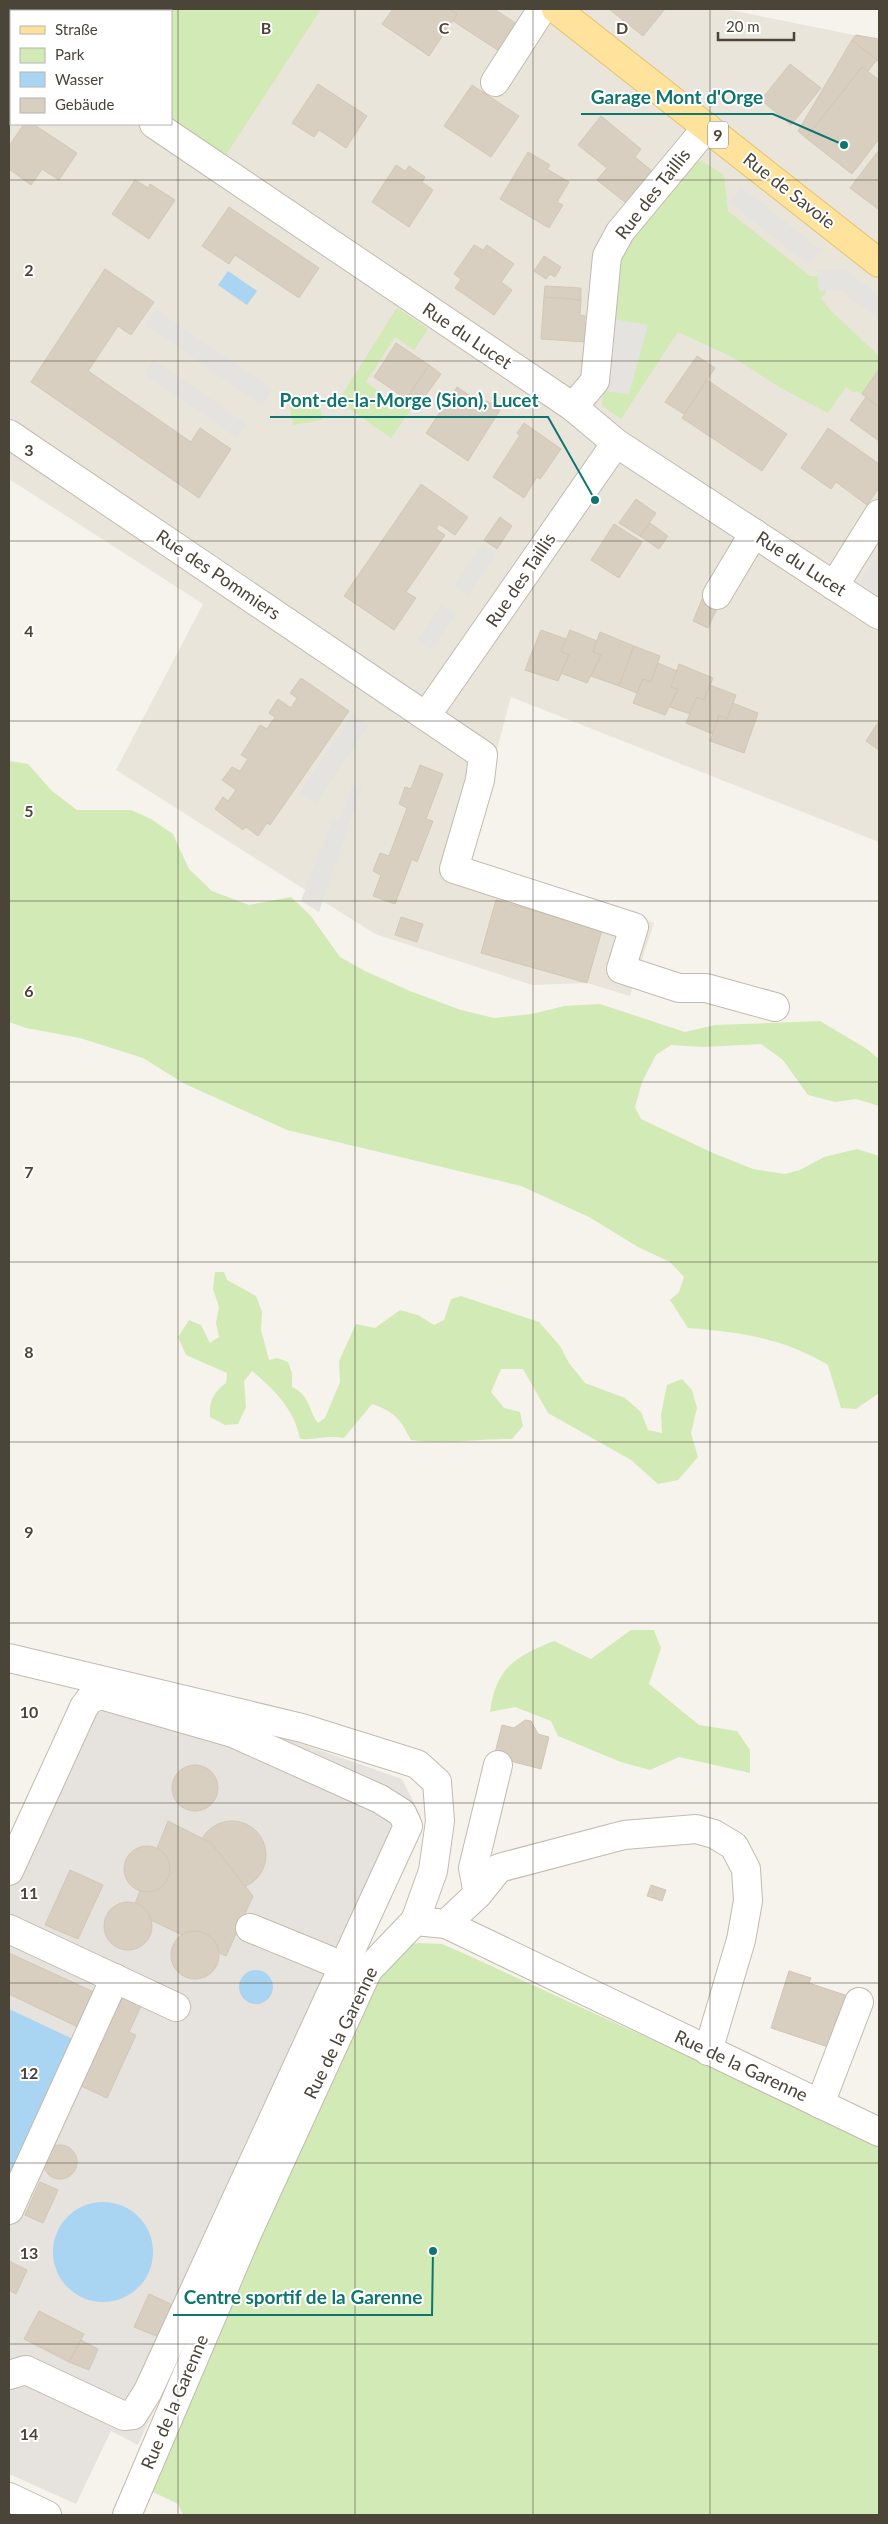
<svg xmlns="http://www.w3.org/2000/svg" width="888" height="2524" font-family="Lato,sans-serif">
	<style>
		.residential { fill: #eae5da; fill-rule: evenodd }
		.industrial { fill: #e6e2dd }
		.green { fill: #d2eab5 }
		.parking { fill: #e5e3e0 }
		.water { fill: #a9d4f2 }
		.building { fill: #d8cfc1; stroke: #d3c7b4 }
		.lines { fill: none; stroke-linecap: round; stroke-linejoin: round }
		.minor-casing { stroke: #c2bbae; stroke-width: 30 }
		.major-casing { stroke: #e6c16a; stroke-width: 30 }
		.minor { stroke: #fff; stroke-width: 28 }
		.major { stroke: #ffe39c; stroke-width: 28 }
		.grid { fill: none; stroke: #4b4439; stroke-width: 1; stroke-opacity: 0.55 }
		.labels { text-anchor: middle; stroke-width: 4; stroke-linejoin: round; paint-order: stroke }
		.shield { fill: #fff; stroke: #817c74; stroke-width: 1 }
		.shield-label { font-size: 16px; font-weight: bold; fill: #4b4439 }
		.street-label { font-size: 18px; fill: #4b4439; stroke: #fff }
		.grid-label { font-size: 16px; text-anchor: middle; font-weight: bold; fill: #4b4439; stroke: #fff; stroke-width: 4; stroke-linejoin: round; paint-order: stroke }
		.leader { fill: none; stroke: #0f766e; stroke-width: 2 }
		.callout-dot { fill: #0f766e; stroke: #fff; stroke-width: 2 }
		.callout-label { font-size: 19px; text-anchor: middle; font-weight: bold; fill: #0f766e; stroke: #fff; stroke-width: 4; stroke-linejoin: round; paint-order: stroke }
	</style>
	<rect width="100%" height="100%" fill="#f6f3ec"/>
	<path class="residential" d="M 9,9 L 725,9 L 879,40 L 879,842 L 511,697 L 466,865 L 654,923 L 630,996 L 587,983 L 532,985 L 375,934 L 116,770 L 203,604 L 9,479 ZM 11,11 L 171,11 L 171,124 L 11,124 Z"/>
	<path class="industrial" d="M 84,1681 L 254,1727 L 402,1779 L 421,1817 L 138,2445 L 111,2431 L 76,2504 L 9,2474 L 9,1846 Z"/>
	<g class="green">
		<path d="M 33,9 L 321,9 L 226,155 L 171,118 L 171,11 L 32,11 Z"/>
		<path d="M 702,161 L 724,175 L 728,211 L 810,276 L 821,276 L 826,292 L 821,298 L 831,311 L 879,356 L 879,369 L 862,394 L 856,391 L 855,393 L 846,387 L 828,413 L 779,387 L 734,358 L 678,332 L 621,419 L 602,406 L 603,391 L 647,325 L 611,319 L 620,249 L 695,162 Z"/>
		<path d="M 397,308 L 428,329 L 414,350 L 395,337 L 366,382 L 397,404 L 403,397 L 415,404 L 391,438 L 338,401 Z"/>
		<path d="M 319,397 L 322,420 L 293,425 L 289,401 Z"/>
		<path d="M 9,761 L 28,764 L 52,791 L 77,810 L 131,810 L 151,819 L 173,834 L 189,869 L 212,891 L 249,905 L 291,897 L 310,915 L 340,957 L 365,971 L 410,991 L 461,1010 L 494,1018 L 532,1014 L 564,1006 L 600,1004 L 685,1032 L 715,1025 L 820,1021 L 867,1049 L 879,1059 L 879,1106 L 856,1099 L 835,1102 L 808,1095 L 783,1060 L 761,1044 L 703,1047 L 671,1045 L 656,1055 L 642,1082 L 635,1107 L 641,1119 L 713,1153 L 753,1169 L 785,1174 L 800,1170 L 824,1157 L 857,1149 L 879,1156 L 879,1393 L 856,1409 L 841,1408 L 828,1365 C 783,1338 740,1332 688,1328 L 670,1300 L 679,1292 L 684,1277 L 670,1262 L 638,1247 L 589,1217 L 521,1186 L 287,1130 L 183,1083 L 143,1058 L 80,1038 L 26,1028 L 9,1022 Z"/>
		<path d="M 215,1272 L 224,1272 L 227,1280 L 256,1296 L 262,1312 L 261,1330 L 269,1360 L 277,1358 L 288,1362 L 292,1373 L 292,1387 C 310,1395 308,1410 318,1423 L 325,1418 L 340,1382 L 339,1361 L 356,1324 L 375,1328 L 400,1310 L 418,1315 L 434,1325 L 444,1320 L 451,1299 L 461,1296 L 539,1322 L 560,1346 L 569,1363 L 585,1383 L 625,1398 L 641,1412 L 648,1430 L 662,1433 L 661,1414 L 667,1385 L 682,1379 L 692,1390 L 697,1408 L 691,1433 L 698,1457 L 678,1480 L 658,1484 L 631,1460 L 548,1413 L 523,1369 L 501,1369 L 491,1392 L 504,1408 L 520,1412 L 523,1426 L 512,1439 C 478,1438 445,1445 411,1440 C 401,1420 394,1411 372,1404 L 344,1438 C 329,1435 316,1440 300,1439 C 295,1410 274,1389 252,1371 L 244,1381 L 246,1407 L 238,1424 L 225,1425 L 210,1417 C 209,1401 213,1393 226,1383 L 227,1373 L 186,1355 L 178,1337 L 189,1320 L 201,1325 L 210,1343 L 219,1337 L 216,1323 L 219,1307 L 213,1289 Z"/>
		<path d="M 631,1630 L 654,1630 L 661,1648 L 649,1684 L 699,1725 L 737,1731 L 750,1750 L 750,1773 L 679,1757 L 650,1770 L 621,1762 L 558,1736 L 551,1721 L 515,1707 L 490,1712 C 496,1667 515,1657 554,1641 L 591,1659 Z"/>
		<path d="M 419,1943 L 442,1944 L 463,1953 L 879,2144 L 879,2515 L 183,2515 L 178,2504 L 147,2489 L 374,1970 L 403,1946 Z"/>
	</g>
	<g class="parking">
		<path d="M 741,187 L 821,250 L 809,265 L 729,202 Z"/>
		<path d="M 845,269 L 879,296 L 879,320 L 841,290 L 819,291 L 817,271 Z"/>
		<path d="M 156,309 L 272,389 L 262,405 L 145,325 Z"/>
		<path d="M 611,319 L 648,325 L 629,394 L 603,391 Z"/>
		<path d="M 154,360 L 247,424 L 237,438 L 144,374 Z"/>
		<path d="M 483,544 L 497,554 L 468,596 L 454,586 Z"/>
		<path d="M 879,553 L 879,595 L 860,582 Z"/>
		<path d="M 441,604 L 456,614 L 431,650 L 417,640 Z"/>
		<path d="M 352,714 L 369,725 L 316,804 L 299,793 Z"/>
		<path d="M 353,784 L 362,787 L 319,912 L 301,901 L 333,817 L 340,820 Z"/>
	</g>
	<g class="water">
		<path d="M 228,271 L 257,291 L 247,305 L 218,285 Z"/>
		<circle cx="256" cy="1987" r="17"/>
		<path d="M 9,2009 L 77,2041 L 9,2188 Z"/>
		<circle cx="103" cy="2252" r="50"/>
	</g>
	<g class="building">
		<path d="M 393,9 L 449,9 L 457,14 L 429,56 L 382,24 Z"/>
		<path d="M 452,9 L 494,9 L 517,24 L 499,51 L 453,21 L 457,14 L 451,10 Z"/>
		<path d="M 609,9 L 665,9 L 643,36 Z"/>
		<path d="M 856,35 L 879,39 L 879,62 L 852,40 Z"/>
		<path d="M 852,40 L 877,60 L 868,71 L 862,67 L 806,138 L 798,131 Z"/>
		<path d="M 790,64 L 821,88 L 791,125 L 761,100 Z"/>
		<path d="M 862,67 L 879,80 L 879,139 L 852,174 L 806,138 Z"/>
		<path d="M 318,84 L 367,116 L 346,148 L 319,130 L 314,137 L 292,123 Z"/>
		<path d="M 472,85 L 519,116 L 491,157 L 444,126 Z"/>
		<path d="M 601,116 L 641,149 L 635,157 L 652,171 L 626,203 L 597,180 L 607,168 L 578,145 Z"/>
		<path d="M 24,124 L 33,124 L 77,153 L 59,180 L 42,169 L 31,185 L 9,169 L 9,146 Z"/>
		<path d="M 879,150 L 879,208 L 878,209 L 850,188 Z"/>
		<path d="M 528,152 L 550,165 L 547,169 L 569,182 L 557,202 L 563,205 L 549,228 L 500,199 Z"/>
		<path d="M 396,165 L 405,171 L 409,166 L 425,177 L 422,182 L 433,190 L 409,227 L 372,202 Z"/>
		<path d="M 135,180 L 148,188 L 150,184 L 175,200 L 149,239 L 112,214 Z"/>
		<path d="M 229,207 L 319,268 L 299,298 L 235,255 L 229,264 L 202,246 Z"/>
		<path d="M 474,245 L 483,250 L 487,245 L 514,264 L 501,282 L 512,290 L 494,315 L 455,288 L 461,279 L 454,274 Z"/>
		<path d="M 544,256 L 561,267 L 555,277 L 550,274 L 546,279 L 534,271 Z"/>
		<path d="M 105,269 L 154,302 L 131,335 L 118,326 L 88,371 L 191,442 L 200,428 L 231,449 L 199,498 L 31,382 Z"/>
		<path d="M 545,286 L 581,288 L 581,300 L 544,297 Z"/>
		<path d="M 544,297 L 581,300 L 580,315 L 585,316 L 584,323 L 587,323 L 586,342 L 541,339 Z"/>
		<path d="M 396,343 L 429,365 L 406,399 L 374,377 Z"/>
		<path d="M 697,356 L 715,368 L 684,414 L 665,402 Z"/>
		<path d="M 429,365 L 441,374 L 420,403 L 409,395 Z"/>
		<path d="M 879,369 L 879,407 L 862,394 Z"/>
		<path d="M 707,380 L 787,434 L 762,471 L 682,418 Z"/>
		<path d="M 457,387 L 484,405 L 487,401 L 500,410 L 468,461 L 426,433 Z"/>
		<path d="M 866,397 L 879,407 L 879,441 L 850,420 Z"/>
		<path d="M 524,423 L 561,449 L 540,479 L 537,477 L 524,498 L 493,477 L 520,435 L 517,433 Z"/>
		<path d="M 828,428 L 879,464 L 879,488 L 867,505 L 836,482 L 831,489 L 801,468 Z"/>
		<path d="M 421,484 L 468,517 L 455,535 L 439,524 L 436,529 L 445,535 L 406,592 L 416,598 L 394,630 L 344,596 Z"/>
		<path d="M 636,499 L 656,513 L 640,536 L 619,523 Z"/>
		<path d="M 500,517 L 512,526 L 497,549 L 484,540 Z"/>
		<path d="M 650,523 L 668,536 L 659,549 L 640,536 Z"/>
		<path d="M 614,524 L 642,542 L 619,578 L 591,560 Z"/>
		<path d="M 703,597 L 719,604 L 708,628 L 693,621 Z"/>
		<path d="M 541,630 L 566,639 L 561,651 L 569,655 L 558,681 L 525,670 Z"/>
		<path d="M 570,630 L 597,641 L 593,652 L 601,655 L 587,683 L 561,673 L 569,655 L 561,651 Z"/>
		<path d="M 600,632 L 634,646 L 619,686 L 591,676 L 601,655 L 593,652 Z"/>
		<path d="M 634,646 L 660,656 L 651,682 L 643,679 L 637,693 L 619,686 Z"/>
		<path d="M 658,663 L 677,671 L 671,687 L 678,689 L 665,715 L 633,703 L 643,679 L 651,682 Z"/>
		<path d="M 679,664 L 713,678 L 704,700 L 697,697 L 690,714 L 670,707 L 678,689 L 671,687 Z"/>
		<path d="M 301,678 L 349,711 L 270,825 L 267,823 L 258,836 L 246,827 L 243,830 L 215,809 L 223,797 L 228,801 L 236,790 L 222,780 L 232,767 L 240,771 L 248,759 L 241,755 L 260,725 L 267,729 L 275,717 L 269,713 L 278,699 L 291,708 L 297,698 L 290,693 Z"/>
		<path d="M 710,685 L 736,695 L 727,719 L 719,715 L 713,734 L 686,723 L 697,697 L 704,700 Z"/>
		<path d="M 733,703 L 758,713 L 744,753 L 710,741 L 719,715 L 727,719 Z"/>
		<path d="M 879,721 L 879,750 L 866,741 Z"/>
		<path d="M 420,765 L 443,774 L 426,819 L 433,821 L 417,862 L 412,859 L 395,904 L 373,896 L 381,875 L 373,871 L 380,853 L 389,856 L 407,808 L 399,804 L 405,787 L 411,789 Z"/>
		<path d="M 496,900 L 602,930 L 587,983 L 481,953 Z"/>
		<path d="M 401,917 L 423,924 L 417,942 L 395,935 Z"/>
		<path d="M 525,1720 L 531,1721 L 538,1734 L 549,1737 L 541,1769 L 494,1757 L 502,1725 L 514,1728 Z"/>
		<circle cx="195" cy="1788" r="23"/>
		<circle cx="232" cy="1855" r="34"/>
		<path d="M 168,1821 L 211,1843 L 253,1896 L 226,1956 L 132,1911 Z"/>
		<circle cx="147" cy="1869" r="23"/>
		<path d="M 70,1870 L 103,1885 L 78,1939 L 45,1925 Z"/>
		<path d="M 651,1885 L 666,1890 L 662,1901 L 647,1896 Z"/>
		<circle cx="128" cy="1926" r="24"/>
		<circle cx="195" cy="1955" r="24"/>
		<path d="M 9,1953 L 98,1994 L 82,2029 L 9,1994 Z"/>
		<path d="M 789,1971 L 811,1978 L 809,1983 L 848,1996 L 831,2048 L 771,2028 Z"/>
		<path d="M 123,1997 L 141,2006 L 129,2032 L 136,2035 L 107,2098 L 79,2085 L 115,2006 L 118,2008 Z"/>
		<circle cx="60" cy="2162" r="17"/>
		<path d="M 40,2182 L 58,2190 L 43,2223 L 25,2215 Z"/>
		<path d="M 9,2261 L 27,2270 L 16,2294 L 9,2290 Z"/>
		<path d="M 149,2294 L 175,2306 L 161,2338 L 134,2327 Z"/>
		<path d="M 39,2311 L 84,2334 L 69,2362 L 24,2339 Z"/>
		<path d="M 81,2340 L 98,2349 L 89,2370 L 69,2362 Z"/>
	</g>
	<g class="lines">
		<defs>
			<g id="minor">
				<path d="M 9,26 L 11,28"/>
				<path d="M 495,82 L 542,9"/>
				<path d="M 154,124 L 573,407 L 616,443 L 879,615"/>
				<path d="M 573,407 L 595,381 L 607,256 L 620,232 L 707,127"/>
				<path d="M 9,434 L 483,755 L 480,780 L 454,869 L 634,927 L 621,969 L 679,988 L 706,988 L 775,1007"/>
				<path d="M 834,586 L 879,514"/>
				<path d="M 717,595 L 754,533"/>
				<path d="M 426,716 L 616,443"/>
				<path d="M 9,1658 L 302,1728 L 417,1764 L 437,1782 L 440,1821 L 433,1871 L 415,1921"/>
				<path d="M 9,1871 L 84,1707 L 90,1699 L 101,1695 L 233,1733 L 380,1799 L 402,1813 L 408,1826 L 148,2391 L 133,2415 L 124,2416 L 26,2370 L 9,2375"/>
				<path d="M 478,1894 L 473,1868 L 498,1765"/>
				<path d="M 446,1924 L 478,1894 L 499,1868 L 624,1835 L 696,1829 L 714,1834 L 734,1846 L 746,1869 L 748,1901 L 741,1940 L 708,2051"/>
				<path d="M 250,1928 L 343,1966"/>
				<path d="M 9,1929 L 176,2007"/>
				<path d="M 820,2104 L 859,2002"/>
				<path d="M 9,2210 L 115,1978"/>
				<path d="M 9,2497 L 47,2515"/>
				<path d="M 127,2515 L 247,2234 L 368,1970 L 415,1921 L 446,1924 L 879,2132"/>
			</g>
			<path id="major" d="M 556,9 L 879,263"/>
		</defs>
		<use href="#minor" class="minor-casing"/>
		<use href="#major" class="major-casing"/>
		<use href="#minor" class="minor"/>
		<use href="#major" class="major"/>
	</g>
	<path class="grid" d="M 178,9 L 178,2515M 355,9 L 355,2515M 533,9 L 533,2515M 710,9 L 710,2515M 9,180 L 879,180M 9,361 L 879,361M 9,541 L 879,541M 9,721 L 879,721M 9,901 L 879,901M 9,1082 L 879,1082M 9,1262 L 879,1262M 9,1442 L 879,1442M 9,1623 L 879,1623M 9,1803 L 879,1803M 9,1983 L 879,1983M 9,2163 L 879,2163M 9,2344 L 879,2344"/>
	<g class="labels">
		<rect class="shield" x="708" y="121.5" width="20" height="27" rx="4"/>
		<g class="shield-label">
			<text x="718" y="141">9</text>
		</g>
		<g class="street-label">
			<text transform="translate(789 191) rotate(38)" y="6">Rue de Savoie</text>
			<text transform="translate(653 194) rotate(-52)" y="6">Rue des Taillis</text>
			<text transform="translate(467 336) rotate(34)" y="6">Rue du Lucet</text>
			<text transform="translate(801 564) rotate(33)" y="6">Rue du Lucet</text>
			<text transform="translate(218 575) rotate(34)" y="6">Rue des Pommiers</text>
			<text transform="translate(521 580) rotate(-56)" y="6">Rue des Taillis</text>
			<text transform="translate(341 2033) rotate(-64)" y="6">Rue de la Garenne</text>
			<text transform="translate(741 2066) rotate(25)" y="6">Rue de la Garenne</text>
			<text transform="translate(175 2402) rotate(-67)" y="6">Rue de la Garenne</text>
		</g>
	</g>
	<g class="grid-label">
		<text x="266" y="34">B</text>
		<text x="444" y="34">C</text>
		<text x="622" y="34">D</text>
		<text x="29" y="276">2</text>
		<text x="29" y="456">3</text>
		<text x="29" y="637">4</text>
		<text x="29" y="817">5</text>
		<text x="29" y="997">6</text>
		<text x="29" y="1178">7</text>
		<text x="29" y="1358">8</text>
		<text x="29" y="1538">9</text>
		<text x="29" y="1718">10</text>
		<text x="29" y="1899">11</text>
		<text x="29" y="2079">12</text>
		<text x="29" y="2259">13</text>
		<text x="29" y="2440">14</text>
	</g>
	<path class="leader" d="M844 145L773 114H581M595 500L548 417H270M433 2251L432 2315H173"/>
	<g class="callout-dot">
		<circle cx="844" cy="145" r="5"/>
		<circle cx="595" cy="500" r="5"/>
		<circle cx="433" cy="2251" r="5"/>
	</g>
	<g class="callout-label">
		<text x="677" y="104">Garage Mont d'Orge</text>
		<text x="409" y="407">Pont-de-la-Morge (Sion), Lucet</text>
		<text x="303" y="2304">Centre sportif de la Garenne</text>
	</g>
	<rect width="888" height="2524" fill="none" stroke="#4b4439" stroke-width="20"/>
	<rect x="10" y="10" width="162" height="115" fill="#ffffff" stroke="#b7b4b0"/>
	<rect x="20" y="26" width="25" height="8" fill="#ffe39c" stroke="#b7b4b0"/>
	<text x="55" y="35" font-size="15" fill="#4b4439">Straße</text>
	<rect x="20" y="48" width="25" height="15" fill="#d2eab5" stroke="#b7b4b0"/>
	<text x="55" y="60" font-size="15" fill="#4b4439">Park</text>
	<rect x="20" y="72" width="25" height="15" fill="#a9d4f2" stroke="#b7b4b0"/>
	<text x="55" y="85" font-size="15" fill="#4b4439">Wasser</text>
	<rect x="20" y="98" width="25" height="15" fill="#d8cfc1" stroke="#b7b4b0"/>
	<text x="55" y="110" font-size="15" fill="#4b4439">Gebäude</text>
	<path d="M718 32v8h76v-8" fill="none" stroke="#4b4439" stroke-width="2.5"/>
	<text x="726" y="32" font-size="15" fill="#4b4439" stroke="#ffffff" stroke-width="4" paint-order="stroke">20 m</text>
</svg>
